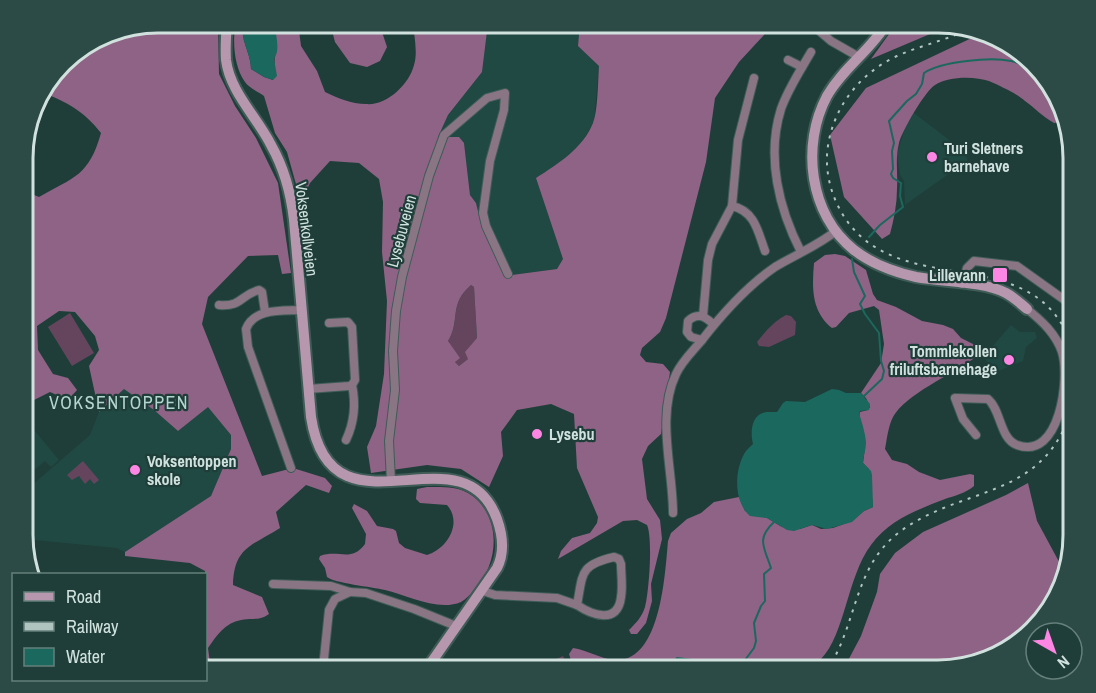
<svg xmlns="http://www.w3.org/2000/svg" width="1096" height="693" font-family="'Archivo Narrow',sans-serif">
	<style>
		.built { fill: #204943 }
		.green { fill: #64455d }
		.forest { fill: #8f6385; fill-rule: evenodd }
		.water { fill: #1b685e }
		.lines { fill: none; stroke-linecap: round; stroke-linejoin: round }
		.stream { stroke: #1b685e; stroke-width: 2 }
		.street-casing { stroke: #3f5c57; stroke-width: 10 }
		.secondary-casing { stroke: #3f5c57; stroke-width: 14 }
		.street { stroke: #897584; stroke-width: 8 }
		.secondary { stroke: #b797ae; stroke-width: 10 }
		.rail { stroke: #afc3bf; stroke-width: 2; stroke-dasharray: 3 6; stroke-linecap: butt }
		.poi-dot { fill: #fc86e4; stroke: #1f3e39; stroke-width: 2 }
		.labels { text-anchor: middle; stroke-width: 4.5; stroke-linejoin: round; paint-order: stroke }
		.poi-label { font-size: 16px; font-weight: bold; fill: #d1e2de; stroke: #1f3e39; text-anchor: start }
		.street-label { font-size: 16px; fill: #d1e2de; stroke: #1f3e39 }
		.neighbourhood-label { font-size: 18px; letter-spacing: 1.5px; fill: #b3d6d0; stroke: #1f3e39 }
		.rim { fill: none; stroke: #d1e2de; stroke-width: 3 }
	</style>
	<rect width="100%" height="100%" fill="#1f3e39"/>
	<g class="built">
		<path d="M 488,23 L 580,23 L 578,46 L 599,66 L 594,122 L 580,145 L 560,163 L 536,178 L 563,259 L 557,269 L 505,276 L 482,228 L 476,203 L 470,195 L 464,143 L 438,137 L 448,115 L 482,72 Z"/>
		<path d="M 910,110 L 961,149 L 968,160 L 905,205 L 904,181 L 900,175 L 897,155 Z"/>
		<path d="M 1011,325 L 1020,332 L 1035,332 L 1037,338 L 1026,347 L 1023,361 L 996,372 L 983,357 Z"/>
		<path d="M 124,389 L 154,410 L 178,431 L 208,406 L 231,435 L 231,449 L 211,496 L 125,552 L 117,548 L 24,539 L 24,492 L 90,435 L 99,412 Z"/>
		<path d="M 24,418 L 59,460 L 51,467 L 45,461 L 24,478 Z"/>
	</g>
	<g class="green">
		<path d="M 471,285 L 474,287 L 477,339 L 471,345 L 468,359 L 459,366 L 455,362 L 448,341 C 461,321 448,305 471,285 Z"/>
		<path d="M 70,313 L 94,353 L 72,366 L 48,327 Z"/>
		<path d="M 786,315 L 791,316 L 796,322 L 795,335 L 769,347 L 759,346 L 757,342 C 765,332 774,321 786,315 Z"/>
		<path d="M 83,461 L 99,480 L 94,484 L 90,479 L 85,484 L 79,476 L 72,480 L 67,475 Z"/>
		<path d="M 563,656 L 569,670 L 533,670 L 533,669 Z"/>
	</g>
	<g class="forest">
		<path d="M 158,23 L 218,23 L 219,74 L 235,106 L 256,138 L 278,183 L 291,273 L 282,274 L 278,255 L 248,256 L 208,297 L 202,324 L 262,476 L 293,468 L 325,478 L 332,486 L 329,493 L 306,485 L 276,512 L 280,528 C 252,546 234,547 233,585 L 262,597 L 269,614 C 257,622 254,617 241,620 C 225,623 217,635 208,648 L 211,670 L 206,670 L 205,571 L 190,563 L 125,556 L 125,552 L 211,496 L 231,449 L 231,435 L 208,407 L 178,431 L 154,410 L 124,389 L 99,412 L 89,366 L 99,350 L 95,336 L 75,312 L 59,311 L 37,326 L 38,350 L 53,374 L 68,378 L 77,390 L 68,400 L 50,392 L 30,402 L 24,416 L 24,191 L 39,197 C 74,177 89,176 101,133 C 84,111 67,102 41,92 L 69,56 L 107,33 Z"/>
		<path d="M 236,23 L 243,23 C 240,41 251,53 251,69 L 264,77 L 273,80 C 276,62 274,41 275,23 L 298,23 L 301,46 L 317,71 L 325,92 C 338,98 351,104 366,104 C 386,106 409,85 414,65 C 418,53 414,35 413,23 L 488,23 L 482,72 L 448,115 L 438,137 L 459,137 L 464,143 L 470,195 L 476,203 L 482,228 L 505,276 L 557,269 L 563,259 L 536,178 C 558,164 583,148 593,123 C 598,111 598,80 599,66 L 578,46 L 580,23 L 770,23 L 764,35 L 739,62 L 715,98 L 706,162 L 666,318 L 660,332 L 642,348 L 640,355 L 646,362 L 663,364 L 670,372 L 661,434 L 648,446 L 642,459 L 647,499 L 660,520 L 662,539 L 651,584 L 652,601 L 646,623 L 637,634 L 631,634 L 629,630 C 636,623 642,617 645,607 C 649,592 653,538 647,525 L 637,520 L 623,521 L 558,559 L 561,551 L 572,538 L 590,533 L 597,523 L 598,517 L 577,468 L 574,414 L 551,404 L 517,410 L 501,432 L 503,456 L 489,487 L 461,469 L 427,465 L 371,473 L 367,447 L 376,426 L 384,374 L 387,301 L 382,252 L 383,202 L 379,179 L 359,163 L 330,161 L 310,183 L 301,202 L 287,152 L 275,133 L 264,96 C 259,92 249,88 245,82 C 234,67 232,40 236,23 ZM 471,285 L 474,287 L 477,338 L 465,352 L 468,359 L 459,366 L 455,362 L 460,358 L 448,341 C 461,320 448,305 471,285 Z"/>
		<path d="M 330,23 L 379,23 L 387,47 L 380,61 L 367,67 L 350,63 L 335,42 Z"/>
		<path d="M 897,23 L 938,23 L 949,26 L 871,59 Z"/>
		<path d="M 978,35 L 1013,45 L 1055,90 L 1065,121 L 1054,123 C 1043,117 1035,108 1025,101 C 1016,93 1000,86 989,81 C 975,76 948,76 935,85 C 925,91 902,131 899,143 C 895,159 898,173 897,189 C 897,204 894,219 890,234 L 882,239 L 844,197 L 830,135 L 866,88 Z"/>
		<path d="M 835,254 L 845,256 L 866,270 L 873,294 L 877,300 L 896,307 L 922,321 L 943,325 L 953,329 L 961,338 L 975,345 L 976,354 L 973,359 C 952,374 905,395 893,417 C 888,427 887,439 885,449 L 892,460 L 907,464 L 919,472 L 940,480 L 970,474 L 974,475 L 974,486 C 966,493 954,496 945,499 C 917,510 889,520 871,545 C 847,577 845,635 821,659 C 816,663 811,667 806,670 L 574,670 L 569,654 L 573,648 C 587,650 599,658 613,660 C 661,665 665,573 668,541 L 671,533 L 687,519 L 701,513 L 714,502 L 739,497 L 745,511 L 767,518 L 782,527 L 800,529 L 812,525 L 821,529 L 833,528 L 852,521 L 864,511 L 873,507 L 869,469 L 863,463 L 865,447 L 865,436 L 862,431 C 863,424 858,417 860,412 L 868,410 L 870,407 L 866,398 L 861,393 L 881,363 L 884,344 L 879,310 L 874,306 L 849,313 L 836,327 L 832,328 C 811,311 812,287 814,263 L 825,255 Z"/>
		<path d="M 1028,483 L 1037,521 L 1064,571 L 1051,610 L 1005,652 L 946,670 L 843,670 L 861,636 L 877,592 L 880,574 L 895,553 L 923,532 L 1006,495 Z"/>
		<path d="M 427,487 C 441,487 456,486 468,493 C 502,513 500,563 475,589 C 471,594 466,599 461,602 C 438,612 407,595 385,590 C 372,587 334,583 327,577 L 325,568 L 319,559 L 320,556 C 339,549 351,563 365,544 L 366,534 L 352,508 L 354,504 L 367,511 L 377,526 L 393,529 L 396,531 L 399,543 L 405,548 L 427,555 C 447,549 463,523 447,505 L 420,503 L 416,499 L 417,489 Z"/>
	</g>
	<g class="water">
		<path d="M 243,23 L 275,23 C 275,35 281,49 274,59 L 277,76 L 273,80 L 264,77 L 251,69 C 251,53 240,41 243,23 Z"/>
		<path d="M 832,389 L 839,390 L 846,393 L 861,393 L 870,404 L 869,410 L 860,411 L 859,414 C 862,421 866,437 866,443 C 866,450 863,456 863,463 L 871,471 L 872,475 L 873,507 L 864,511 L 852,522 L 827,529 L 812,525 L 794,531 L 787,530 L 767,518 L 750,516 C 734,502 734,473 744,454 C 746,450 750,447 753,444 C 750,432 751,414 767,412 C 771,412 774,412 777,412 L 783,403 L 786,401 L 805,402 Z"/>
	</g>
	<g class="lines">
		<g class="stream">
			<path d="M 869,237 L 880,225 L 903,207 L 900,196 L 901,183 L 893,178 L 891,174 L 893,169 L 892,151 L 894,143 L 889,121 L 907,101 L 916,94 L 922,84 L 924,73 C 942,61 991,57 1011,61 C 1021,63 1028,69 1037,71"/>
			<path d="M 852,259 L 854,272 L 865,296 L 860,304 L 865,314 L 879,333 L 881,361 L 884,371 L 882,379 L 864,396"/>
			<path d="M 669,670 L 677,658 L 722,664 L 745,660 L 754,648 L 756,641 L 754,623 L 761,606 L 765,601 L 764,574 L 771,568 C 764,547 756,539 774,522"/>
		</g>
		<defs>
			<g id="street">
				<path d="M 810,23 L 831,41 L 859,57"/>
				<path d="M 788,60 L 802,67"/>
				<path d="M 732,206 C 755,211 758,232 765,251"/>
				<path d="M 801,252 C 779,209 766,157 781,109 C 788,89 800,71 811,52"/>
				<path d="M 962,284 L 967,268 L 974,261 L 1017,266 L 1073,306"/>
				<path d="M 219,305 C 242,307 240,295 259,290 L 262,292 L 265,312"/>
				<path d="M 703,316 L 708,260 L 712,244 L 732,206 L 738,140 L 754,78"/>
				<path d="M 713,324 C 705,316 697,312 688,321 L 687,332 L 691,337 L 702,340 C 723,313 746,287 775,267 C 795,255 817,246 836,231"/>
				<path d="M 308,389 L 349,386 L 352,385 L 355,380 L 352,327 L 348,322 L 329,323"/>
				<path d="M 976,435 L 963,419 L 955,398 L 988,399 C 1001,410 1000,439 1017,445 C 1060,461 1070,378 1062,352 C 1056,334 1042,321 1027,309"/>
				<path d="M 346,440 C 354,423 356,404 352,385"/>
				<path d="M 291,468 L 248,347 L 246,329 C 254,308 282,311 301,310"/>
				<path d="M 391,481 L 389,441 L 395,390 L 393,351 L 396,311 L 402,277 L 429,176 L 444,135 L 487,98 L 505,93 L 504,110 L 490,161 L 483,213 L 486,226 L 508,274"/>
				<path d="M 673,513 C 673,469 656,416 676,374 C 682,361 693,351 702,340"/>
				<path d="M 614,557 L 619,559 L 621,564 C 621,574 623,586 621,597 C 618,625 592,615 577,605 C 583,574 579,565 614,557 Z"/>
				<path d="M 273,584 L 331,586 L 350,592 L 366,593 L 414,609 L 456,626"/>
				<path d="M 483,591 L 495,595 L 557,598 L 577,605"/>
				<path d="M 323,668 L 329,610 L 335,599 L 350,592"/>
			</g>
			<g id="secondary">
				<path d="M 227,23 C 226,35 225,47 226,60 C 230,92 257,117 271,145 C 284,168 291,193 294,220 L 311,417 C 331,547 462,423 497,519 C 503,536 505,552 497,568 L 426,670"/>
				<path d="M 887,23 C 871,50 843,68 827,96 C 801,145 809,214 854,250 C 872,264 894,272 916,277 C 942,282 983,281 1006,293 C 1014,297 1021,304 1027,309"/>
			</g>
		</defs>
		<use href="#street" class="street-casing"/>
		<use href="#secondary" class="secondary-casing"/>
		<use href="#street" class="street"/>
		<use href="#secondary" class="secondary"/>
		<g class="rail">
			<path d="M 965,31 C 943,41 919,46 897,56 C 858,74 830,111 827,155 C 826,176 832,197 843,215 C 899,305 1036,235 1073,349"/>
			<path d="M 827,670 C 857,626 853,569 897,534 C 960,484 1046,503 1073,404"/>
		</g>
	</g>
	<g class="poi-dot">
		<circle cx="932" cy="157" r="6"/>
		<rect x="992" y="267" width="16" height="16" rx="3"/>
		<circle cx="1009" cy="360" r="6"/>
		<circle cx="537" cy="434" r="6"/>
		<circle cx="135" cy="470" r="6"/>
	</g>
	<g class="labels">
		<g class="poi-label">
			<text x="944" y="154">Turi Sletners<tspan x="944" dy="18">barnehave</tspan></text>
			<text x="986" y="281" text-anchor="end">Lillevann</text>
			<text x="997" y="357" text-anchor="end">Tommlekollen<tspan x="997" dy="18">friluftsbarnehage</tspan></text>
			<text x="549" y="440">Lysebu</text>
			<text x="147" y="467">Voksentoppen<tspan x="147" dy="18">skole</tspan></text>
		</g>
		<g class="street-label">
			<text transform="translate(307 229) rotate(83)" y="6">Voksenkollveien</text>
			<text transform="translate(401 231) rotate(-75)" y="6">Lysebuveien</text>
		</g>
		<g class="neighbourhood-label">
			<text x="119" y="409">VOKSENTOPPEN</text>
		</g>
	</g>
	<path d="M0 0H1096V693H0ZM158 33H938A125 125 0 0 1 1063 158V535A125 125 0 0 1 938 660H158A125 125 0 0 1 33 535V158A125 125 0 0 1 158 33Z" fill="#2d4b46" fill-rule="evenodd"/>
	<path class="rim" d="M158 33H938A125 125 0 0 1 1063 158V535A125 125 0 0 1 938 660H158A125 125 0 0 1 33 535V158A125 125 0 0 1 158 33Z"/>
	<rect x="12" y="573" width="195" height="108" fill="#1f3e39" stroke="#66807b" stroke-width="1.5"/>
	<rect x="24" y="592" width="30" height="9" fill="#b797ae" stroke="#66807b" stroke-width="1.5"/>
	<text x="66" y="603" font-size="18" fill="#d1e2de">Road</text>
	<rect x="24" y="622" width="30" height="9" fill="#afc3bf" stroke="#66807b" stroke-width="1.5"/>
	<text x="66" y="633" font-size="18" fill="#d1e2de">Railway</text>
	<rect x="24" y="648" width="30" height="18" fill="#1b685e" stroke="#66807b" stroke-width="1.5"/>
	<text x="66" y="663" font-size="18" fill="#d1e2de">Water</text>
	<g transform="translate(1054 651) rotate(140)"><circle r="28" fill="#1f3e39" stroke="#66807b" stroke-width="1.5"/>
	<path d="M0-4.5L10 22L0 15L-10 22Z" fill="#fc86e4"/>
	<text y="-9" font-size="16" font-weight="bold" text-anchor="middle" fill="#d1e2de">N</text>
	</g>
</svg>
